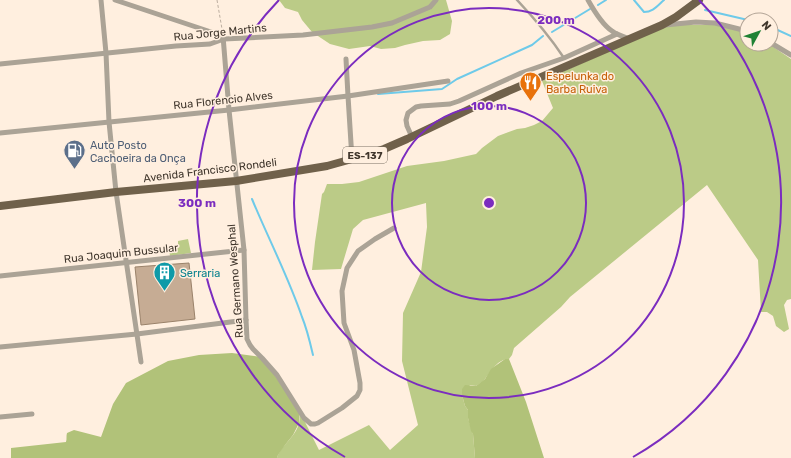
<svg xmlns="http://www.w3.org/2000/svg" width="791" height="458" font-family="Rubik,sans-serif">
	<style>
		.green { fill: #bbcb87 }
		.forest { fill: #b1c279 }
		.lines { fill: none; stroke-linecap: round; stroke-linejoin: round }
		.stream { stroke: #6ecae9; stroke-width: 2 }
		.building { fill: #c6ac94; stroke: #9a826a }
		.path { stroke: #bcaea0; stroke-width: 1; stroke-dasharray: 3 2; stroke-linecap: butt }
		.lane { stroke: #aba396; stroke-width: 2.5 }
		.street { stroke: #aba396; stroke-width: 5 }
		.primary { stroke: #70614b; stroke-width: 8 }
		.ring { fill: none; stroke: #7b2cbf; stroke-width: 2 }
		.labels { text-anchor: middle; stroke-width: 3; stroke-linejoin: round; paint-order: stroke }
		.shield { fill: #ffefdf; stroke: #796e62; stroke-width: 1 }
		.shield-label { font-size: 10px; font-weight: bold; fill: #40362c }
		.street-label { font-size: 11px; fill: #40362c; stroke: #ffefdf }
		.food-label { font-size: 11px; fill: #c56008; stroke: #ffefdf; text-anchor: start }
		.service-label { font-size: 11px; fill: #4e5e75; stroke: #ffefdf; text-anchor: start }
		.culture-label { font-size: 11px; fill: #0d838f; stroke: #ffefdf; text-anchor: start }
		.centre { fill: #7b2cbf; stroke: #ffefdf; stroke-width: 2 }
		.ring-label { font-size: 12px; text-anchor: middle; font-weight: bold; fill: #7b2cbf; stroke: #ffefdf; stroke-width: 3; stroke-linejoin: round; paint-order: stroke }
	</style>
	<rect width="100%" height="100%" fill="#ffefdf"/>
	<g class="green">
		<path d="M 279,0 L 446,0 L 452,21 L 450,34 L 440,40 L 423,41 L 405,45 L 395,48 L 381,49 L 370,46 L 349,49 L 330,44 L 312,32 L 302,20 L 298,12 L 285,8 Z"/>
		<path d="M 670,24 L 695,25 L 727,25 L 747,30 L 747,44 L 769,44 L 791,59 L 791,299 L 787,300 L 784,305 L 789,329 L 784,332 L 776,326 L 773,316 L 767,312 L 761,312 L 758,260 L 707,185 L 570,297 L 561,307 L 514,348 L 512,355 L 509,359 C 497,359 491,372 484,380 C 482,382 479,384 476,386 L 470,385 L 462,395 L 465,406 L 468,410 L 468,418 L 473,434 L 475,458 L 277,458 C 281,445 296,437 299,423 C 300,419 299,414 299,410 L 319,450 L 369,425 L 390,450 L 418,425 L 402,361 L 403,313 L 421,272 L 427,227 L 426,203 L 363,220 L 353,229 L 341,269 L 312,270 L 315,242 L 322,194 L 324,192 L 327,184 L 342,184 L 359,182 L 407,166 L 444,161 L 476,154 L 482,148 L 498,136 L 517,129 L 525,128 L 534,125 L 542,121 L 553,108 L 542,81 Z"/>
		<path d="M 188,239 L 191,253 L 170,256 L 169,249 L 178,248 L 178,241 Z"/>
	</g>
	<g class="forest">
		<path d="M 232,353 L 262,357 L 299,410 L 299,423 L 293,435 L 285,445 L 278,455 L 277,458 L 11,458 L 11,448 L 66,442 C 67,439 66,436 67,433 L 74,430 L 101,437 L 113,404 L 126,383 L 168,361 L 199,355 Z"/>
		<path d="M 505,359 L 509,359 L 526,402 L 544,458 L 475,458 L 473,434 L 471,431 L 468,418 L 468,410 L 465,406 L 462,395 L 462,389 L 465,385 L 476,386 L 485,379 L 491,369 Z"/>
	</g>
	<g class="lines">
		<g class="stream">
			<path d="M 634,0 L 644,12 C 653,12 657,6 664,0"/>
			<path d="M 598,5 L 606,0"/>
			<path d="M 705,10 L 748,20"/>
			<path d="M 771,27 L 791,36"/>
			<path d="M 552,32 L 590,9"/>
			<path d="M 378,94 L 442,89 L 457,79 L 532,45 L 543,36"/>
			<path d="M 252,199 C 268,238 288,276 302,317 C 307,329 310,342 313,355"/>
		</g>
	</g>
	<path class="building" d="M 189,263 L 195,319 L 141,325 L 135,267 Z"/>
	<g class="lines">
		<path class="path" d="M 217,0 L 222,29"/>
		<path class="lane" d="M 517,0 C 534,18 550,37 564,58"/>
		<g class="street">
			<path d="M 101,0 L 106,53 L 109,122 L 116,192 L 141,362"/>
			<path d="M 115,0 L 223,36 L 229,110 L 244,250 L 246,320 L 247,339 L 250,345 L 253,349 L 262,358 L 277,375 L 304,418 L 311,424 L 315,424 L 318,423 L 342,408 L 357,396 L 360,390 L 360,383 L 354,350 L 344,323 L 342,291 L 347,268 L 358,251 L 375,239 L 394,228"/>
			<path d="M 588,0 C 593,9 603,25 612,31 C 617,35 624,37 630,39"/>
			<path d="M 665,25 L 696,22 L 715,23 L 747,31"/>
			<path d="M 771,43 L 791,55"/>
			<path d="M 346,59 L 348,96 L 352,159"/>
			<path d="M 0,64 L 176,46 L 210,44 L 224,39 L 303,35 L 372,27 L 392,23 L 430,7 L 436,0"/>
			<path d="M 0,133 L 229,110 L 348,96 L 448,81"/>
			<path d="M 412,137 L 407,126 L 406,120 L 408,113 L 416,107 L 421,106 L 450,104 L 459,101 L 521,73 L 564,58 L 617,34"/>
			<path d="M 0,276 L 244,250"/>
			<path d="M 0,347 L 137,334 L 246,320"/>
			<path d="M 0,417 L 32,414"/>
		</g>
		<path class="primary" d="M 0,206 L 116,192 L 236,181 L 327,166 L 352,159 L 384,149 L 407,139 L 497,96 L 662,25 L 676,17 L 699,0"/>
	</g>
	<g class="ring">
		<circle cx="489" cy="203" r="97"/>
		<circle cx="489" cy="203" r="195"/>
		<path d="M345 457A292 292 0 0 1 279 0M699 0A292 292 0 0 1 633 457"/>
	</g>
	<defs>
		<symbol id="restaurant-pin" viewBox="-11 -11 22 30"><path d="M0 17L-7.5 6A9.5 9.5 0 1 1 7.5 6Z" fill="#e8710a" stroke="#ffefdf"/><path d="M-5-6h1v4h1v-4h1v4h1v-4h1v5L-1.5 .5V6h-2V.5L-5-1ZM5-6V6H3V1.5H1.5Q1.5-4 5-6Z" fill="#fff"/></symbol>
		<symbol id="fuel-pin" viewBox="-11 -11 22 30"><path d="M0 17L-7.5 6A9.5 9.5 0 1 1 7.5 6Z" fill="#5c6f8a" stroke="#ffefdf"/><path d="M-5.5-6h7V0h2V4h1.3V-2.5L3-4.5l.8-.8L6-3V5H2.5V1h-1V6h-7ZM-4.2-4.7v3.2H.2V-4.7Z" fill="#fff"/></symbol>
		<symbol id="building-pin" viewBox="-11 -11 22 30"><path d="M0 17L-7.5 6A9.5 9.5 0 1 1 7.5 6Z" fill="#0f9aa8" stroke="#ffefdf"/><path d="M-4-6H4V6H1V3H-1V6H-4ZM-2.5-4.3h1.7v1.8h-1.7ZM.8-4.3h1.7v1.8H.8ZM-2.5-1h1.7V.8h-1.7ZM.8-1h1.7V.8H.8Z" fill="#fff"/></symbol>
	</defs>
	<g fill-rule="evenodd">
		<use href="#restaurant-pin" x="518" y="70" width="25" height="34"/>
		<use href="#fuel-pin" x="62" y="138" width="25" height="34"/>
		<use href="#building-pin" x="152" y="260" width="25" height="34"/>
	</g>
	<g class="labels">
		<rect class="shield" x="343" y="147" width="44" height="16" rx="3"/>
		<g class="shield-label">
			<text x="365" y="159">ES-137</text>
		</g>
		<g class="street-label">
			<text transform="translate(220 32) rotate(-6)" y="4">Rua Jorge Martins</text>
			<text transform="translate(223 100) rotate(-6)" y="4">Rua Florencio Alves</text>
			<text transform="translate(210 170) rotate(-7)" y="4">Avenida Francisco Rondeli</text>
			<text transform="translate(121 253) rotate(-6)" y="4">Rua Joaquim Bussular</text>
			<text transform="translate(235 281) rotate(-94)" y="4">Rua Germano Wesphal</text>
		</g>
		<g class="food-label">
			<text x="546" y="80">Espelunka do<tspan x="546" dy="13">Barba Ruiva</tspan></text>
		</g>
		<g class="service-label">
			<text x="90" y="149">Auto Posto<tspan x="90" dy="13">Cachoeira da Onça</tspan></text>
		</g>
		<g class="culture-label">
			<text x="180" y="277">Serraria</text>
		</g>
	</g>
	<circle cx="489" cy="203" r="6" class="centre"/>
	<g class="ring-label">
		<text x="556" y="24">200 m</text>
		<text x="489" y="110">100 m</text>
		<text x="197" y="207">300 m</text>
	</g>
	<g transform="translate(759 32) rotate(50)"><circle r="19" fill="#ffefdf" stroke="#b3a597"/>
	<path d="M0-3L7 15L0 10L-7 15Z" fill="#208134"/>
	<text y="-6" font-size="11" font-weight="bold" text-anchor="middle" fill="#40362c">N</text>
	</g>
</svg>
